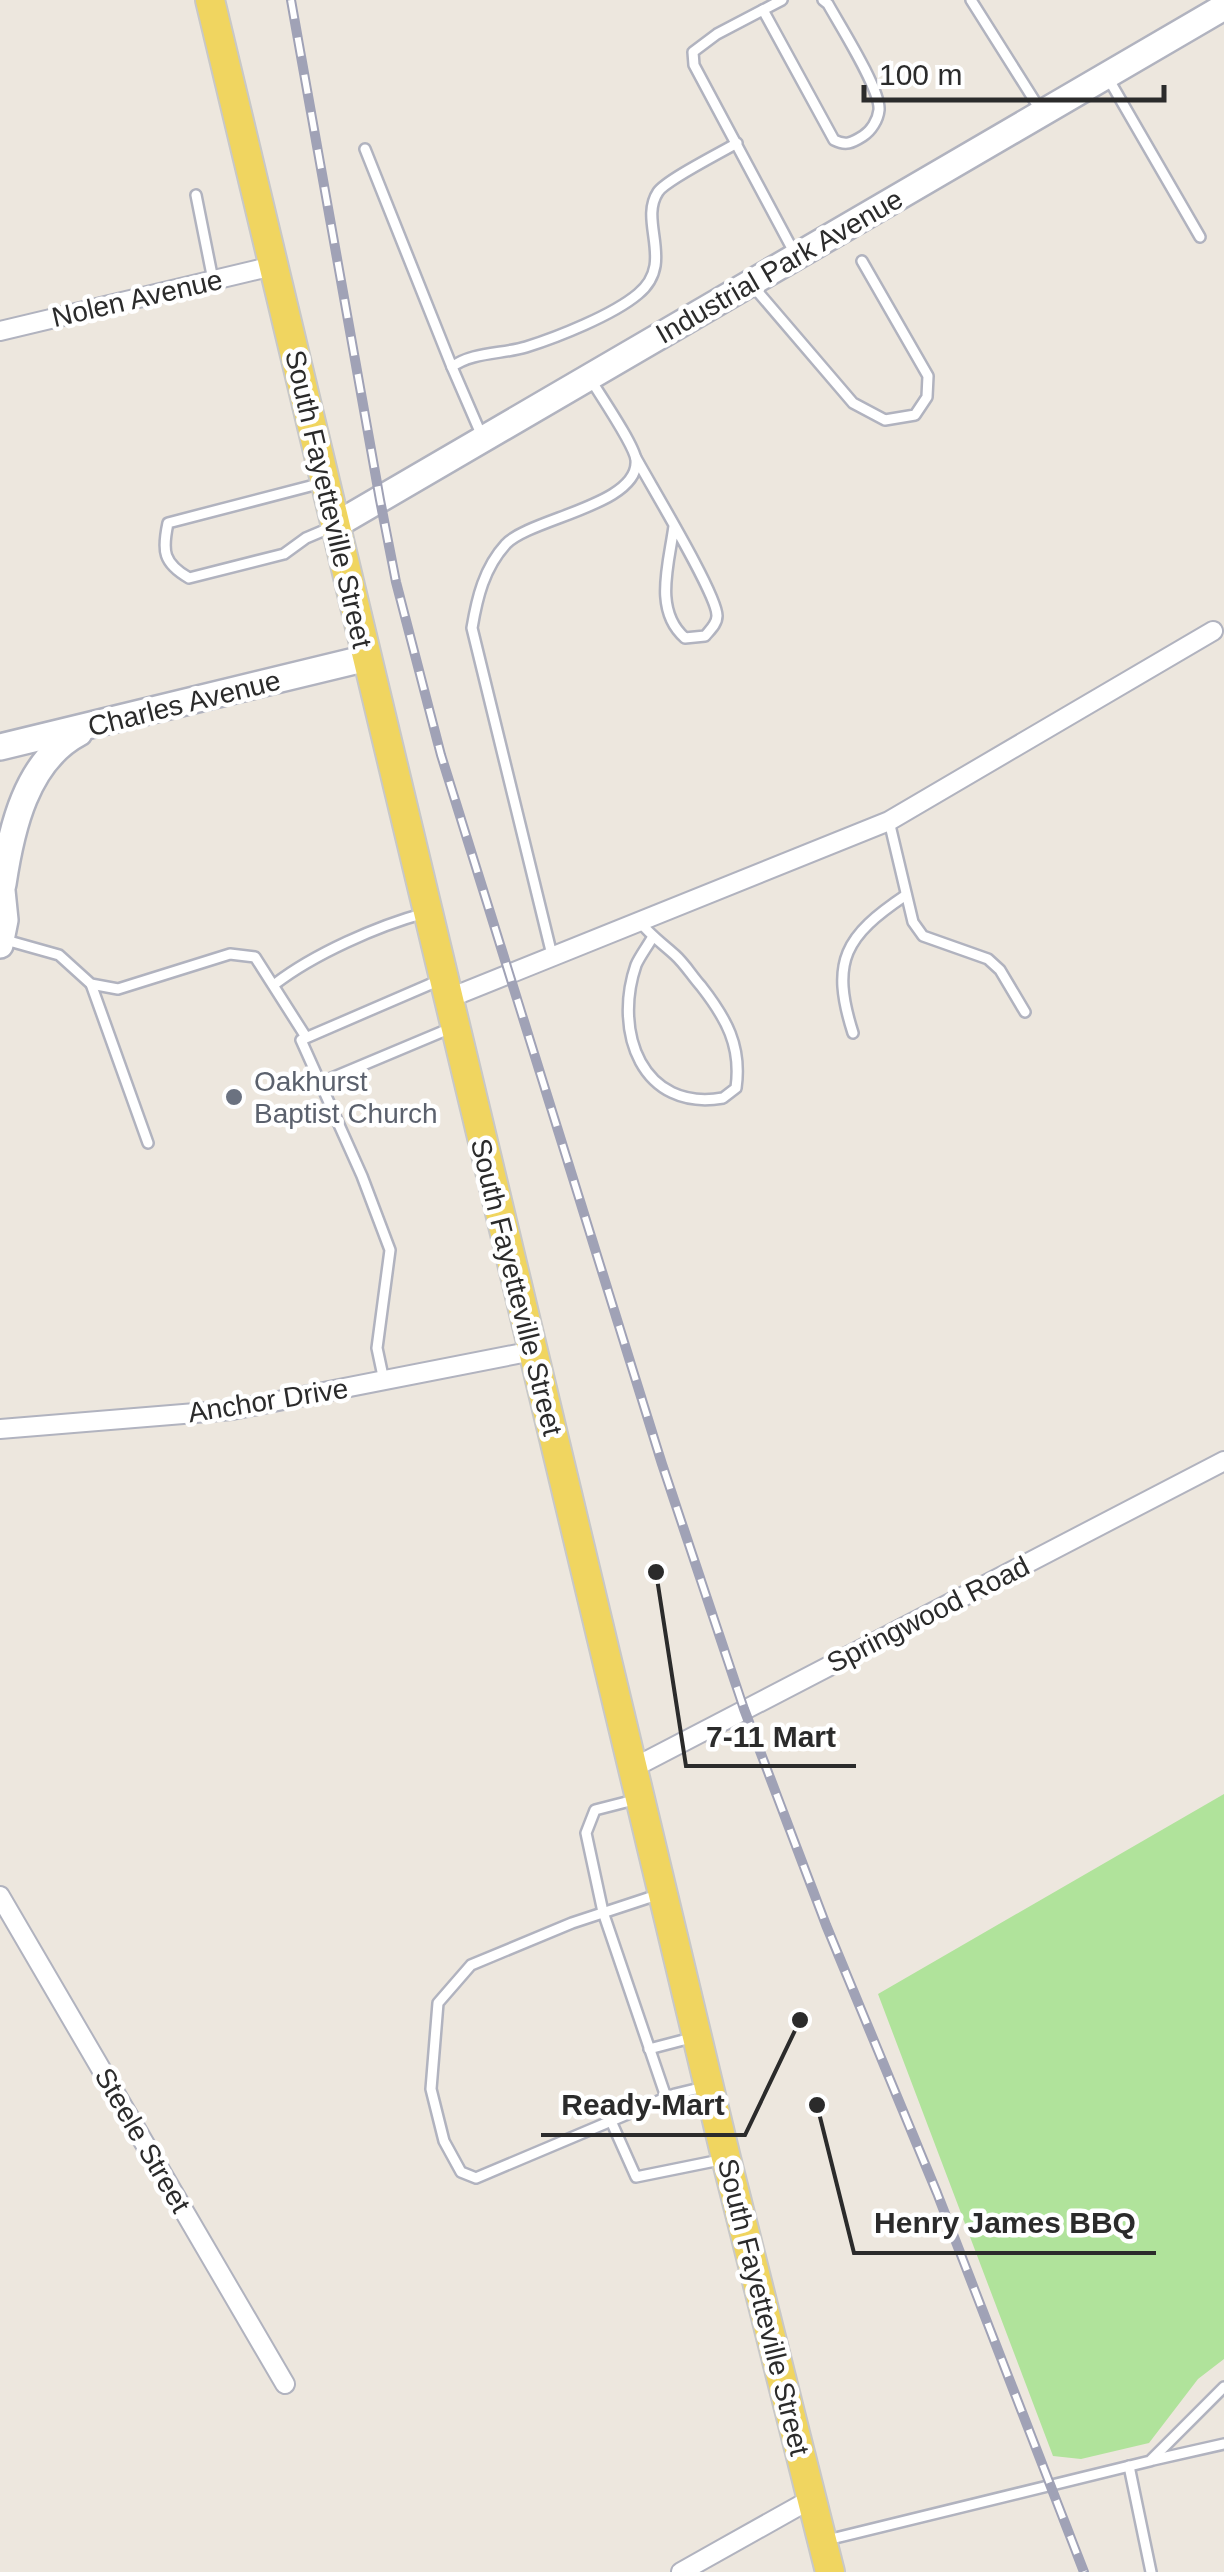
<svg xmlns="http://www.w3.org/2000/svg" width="1224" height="2572" font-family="Helvetica,sans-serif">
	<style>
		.green { fill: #b0e39b }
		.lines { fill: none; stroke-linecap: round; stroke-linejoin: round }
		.lane-casing { stroke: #b1b3bf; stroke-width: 14 }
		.street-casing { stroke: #b1b3bf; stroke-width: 22 }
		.secondary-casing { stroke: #b1b3bf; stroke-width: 30 }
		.primary-casing { stroke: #c8c8c8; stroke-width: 32 }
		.lane { stroke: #fff; stroke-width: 9 }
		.street { stroke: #fff; stroke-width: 18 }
		.secondary { stroke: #fff; stroke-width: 25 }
		.primary { stroke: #f0d560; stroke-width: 28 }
		.rail-casing { stroke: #a0a2b6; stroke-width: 10 }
		.rail { stroke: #fff; stroke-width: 6; stroke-dasharray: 19; stroke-linecap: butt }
		.worship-dot { fill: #6b7280; stroke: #fff; stroke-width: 4 }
		.labels { text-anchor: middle; stroke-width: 9; stroke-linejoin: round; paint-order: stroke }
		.street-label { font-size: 28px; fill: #2b2b2b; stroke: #fff }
		.worship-label { font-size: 28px; fill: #5b616d; stroke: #fff; text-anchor: start }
		.leader { fill: none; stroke: #2b2b2b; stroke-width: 4 }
		.callout-dot { fill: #2b2b2b; stroke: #fff; stroke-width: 4 }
		.callout-label { font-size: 30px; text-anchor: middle; font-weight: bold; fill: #2b2b2b; stroke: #fff; stroke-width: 9; stroke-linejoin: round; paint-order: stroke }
	</style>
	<rect width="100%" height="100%" fill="#ede7de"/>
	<path class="green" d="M 1224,1794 L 1224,2359 L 1198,2379 L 1149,2443 L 1081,2459 L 1053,2456 L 878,1994 Z"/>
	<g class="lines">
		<defs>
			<g id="lane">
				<path d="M 782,0 L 717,34 L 693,52 L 694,65 L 795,254"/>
				<path d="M 971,0 L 1041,111"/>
				<path d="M 763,10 L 834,140 C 846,146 852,143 863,136 C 871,131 878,120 879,110 C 881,90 839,24 828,4 L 823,0"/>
				<path d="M 1108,78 L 1200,237"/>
				<path d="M 365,149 L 452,367"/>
				<path d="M 196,195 L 213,280"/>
				<path d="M 752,285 L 853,403 L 885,420 L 915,415 L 927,397 L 928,376 L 862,261"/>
				<path d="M 481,434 L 452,367 C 471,352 503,354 526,347 C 558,337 613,315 638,294 C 676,263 638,222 658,192 C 666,180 722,152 737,143"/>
				<path d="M 636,458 C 650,484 718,596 717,616 C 717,624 710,630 705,636 L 685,638 C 653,610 669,564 674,526"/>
				<path d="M 322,483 L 168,523 C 162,551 163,563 189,578 L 284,554 L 306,538 L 332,527"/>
				<path d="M 889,821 L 913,922 L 923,936 L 988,959 L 1000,970 L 1025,1012"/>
				<path d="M 640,922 C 651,936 662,943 675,955 C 685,964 692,976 701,986 C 726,1018 742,1046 736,1088 L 723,1098 C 642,1112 613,1032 636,965 C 640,956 647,947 652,938"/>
				<path d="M 2,939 L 59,955 L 91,984 L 118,989 L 230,954 L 255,957 L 306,1037"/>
				<path d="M 552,955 L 472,628 C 477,598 484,568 506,544 C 531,518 640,505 636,460 C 635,446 600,395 591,380"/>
				<path d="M 91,984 L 148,1143"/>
				<path d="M 275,984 C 314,954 377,926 425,913"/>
				<path d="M 853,1033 C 830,961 845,936 906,895"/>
				<path d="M 320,1083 L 451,1028"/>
				<path d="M 384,1381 L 377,1348 L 390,1250 L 362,1176 L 301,1040 L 440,980"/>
				<path d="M 634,1800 L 595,1810 L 586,1833 L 603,1912 L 666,2097"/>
				<path d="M 660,1894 L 572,1923 L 471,1965 L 438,2003 L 431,2089 L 444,2141 L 461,2172 L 476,2178 L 675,2094 L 704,2087"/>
				<path d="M 649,2049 L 695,2037"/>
				<path d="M 611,2121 L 636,2177 L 720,2160"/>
				<path d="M 1153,2460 L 1224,2444"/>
				<path d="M 1129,2466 L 1151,2572"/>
				<path d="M 827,2540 L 1150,2461 L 1224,2387"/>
			</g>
			<g id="street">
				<path d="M 0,331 L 273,266"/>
				<path d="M 447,999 L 889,821 L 1213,631"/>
				<path d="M 0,1429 L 232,1410 L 533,1351"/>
				<path d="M 633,1768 L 1224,1461"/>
				<path d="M 0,1896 L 285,2384"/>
				<path d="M 681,2572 L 813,2498"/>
			</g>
			<g id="secondary">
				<path d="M 334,526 L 1224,7"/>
				<path d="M 0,747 L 367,658"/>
				<path d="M 3,884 C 11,830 26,761 79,733"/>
				<path d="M 0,945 L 5,920 L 0,871"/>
			</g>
			<path id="primary" d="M 210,0 L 726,2158 L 830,2572"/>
		</defs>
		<use href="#lane" class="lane-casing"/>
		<use href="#street" class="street-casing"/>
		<use href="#secondary" class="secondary-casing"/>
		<use href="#primary" class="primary-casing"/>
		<use href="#lane" class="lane"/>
		<use href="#street" class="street"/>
		<use href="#secondary" class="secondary"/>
		<use href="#primary" class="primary"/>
		<defs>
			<path id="rail" d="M 291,0 L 380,500 L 396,582 L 441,755 L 662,1464 L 744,1709 L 826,1925 L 937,2193 L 1084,2572"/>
		</defs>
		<use href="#rail" class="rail-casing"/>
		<use href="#rail" class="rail"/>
	</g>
	<circle class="worship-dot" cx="234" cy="1097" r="10"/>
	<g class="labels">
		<g class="street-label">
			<text transform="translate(779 266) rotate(-30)" y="10">Industrial Park Avenue</text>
			<text transform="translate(137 298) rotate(-13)" y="10">Nolen Avenue</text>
			<text transform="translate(329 499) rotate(77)" y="10">South Fayetteville Street</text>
			<text transform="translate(184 703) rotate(-14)" y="10">Charles Avenue</text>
			<text transform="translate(517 1287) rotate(76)" y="10">South Fayetteville Street</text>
			<text transform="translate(268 1400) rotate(-9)" y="10">Anchor Drive</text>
			<text transform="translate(928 1614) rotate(-27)" y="10">Springwood Road</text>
			<text transform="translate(143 2140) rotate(60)" y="10">Steele Street</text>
			<text transform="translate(764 2307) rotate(76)" y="10">South Fayetteville Street</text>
		</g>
		<g class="worship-label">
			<text x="254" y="1091">Oakhurst<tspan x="254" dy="32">Baptist Church</tspan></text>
		</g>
	</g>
	<path class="leader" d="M656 1572L686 1766H856M800 2020L745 2135H541M817 2105L854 2253H1156"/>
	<g class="callout-dot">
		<circle cx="656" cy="1572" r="10"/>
		<circle cx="800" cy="2020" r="10"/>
		<circle cx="817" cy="2105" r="10"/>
	</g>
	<g class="callout-label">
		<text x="771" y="1747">7-11 Mart</text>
		<text x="643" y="2115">Ready-Mart</text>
		<text x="1005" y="2233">Henry James BBQ</text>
	</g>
	<path d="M864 85v15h300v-15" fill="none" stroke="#2b2b2b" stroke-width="5"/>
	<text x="879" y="85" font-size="30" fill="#2b2b2b" stroke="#ffffff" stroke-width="8" paint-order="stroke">100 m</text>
</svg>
